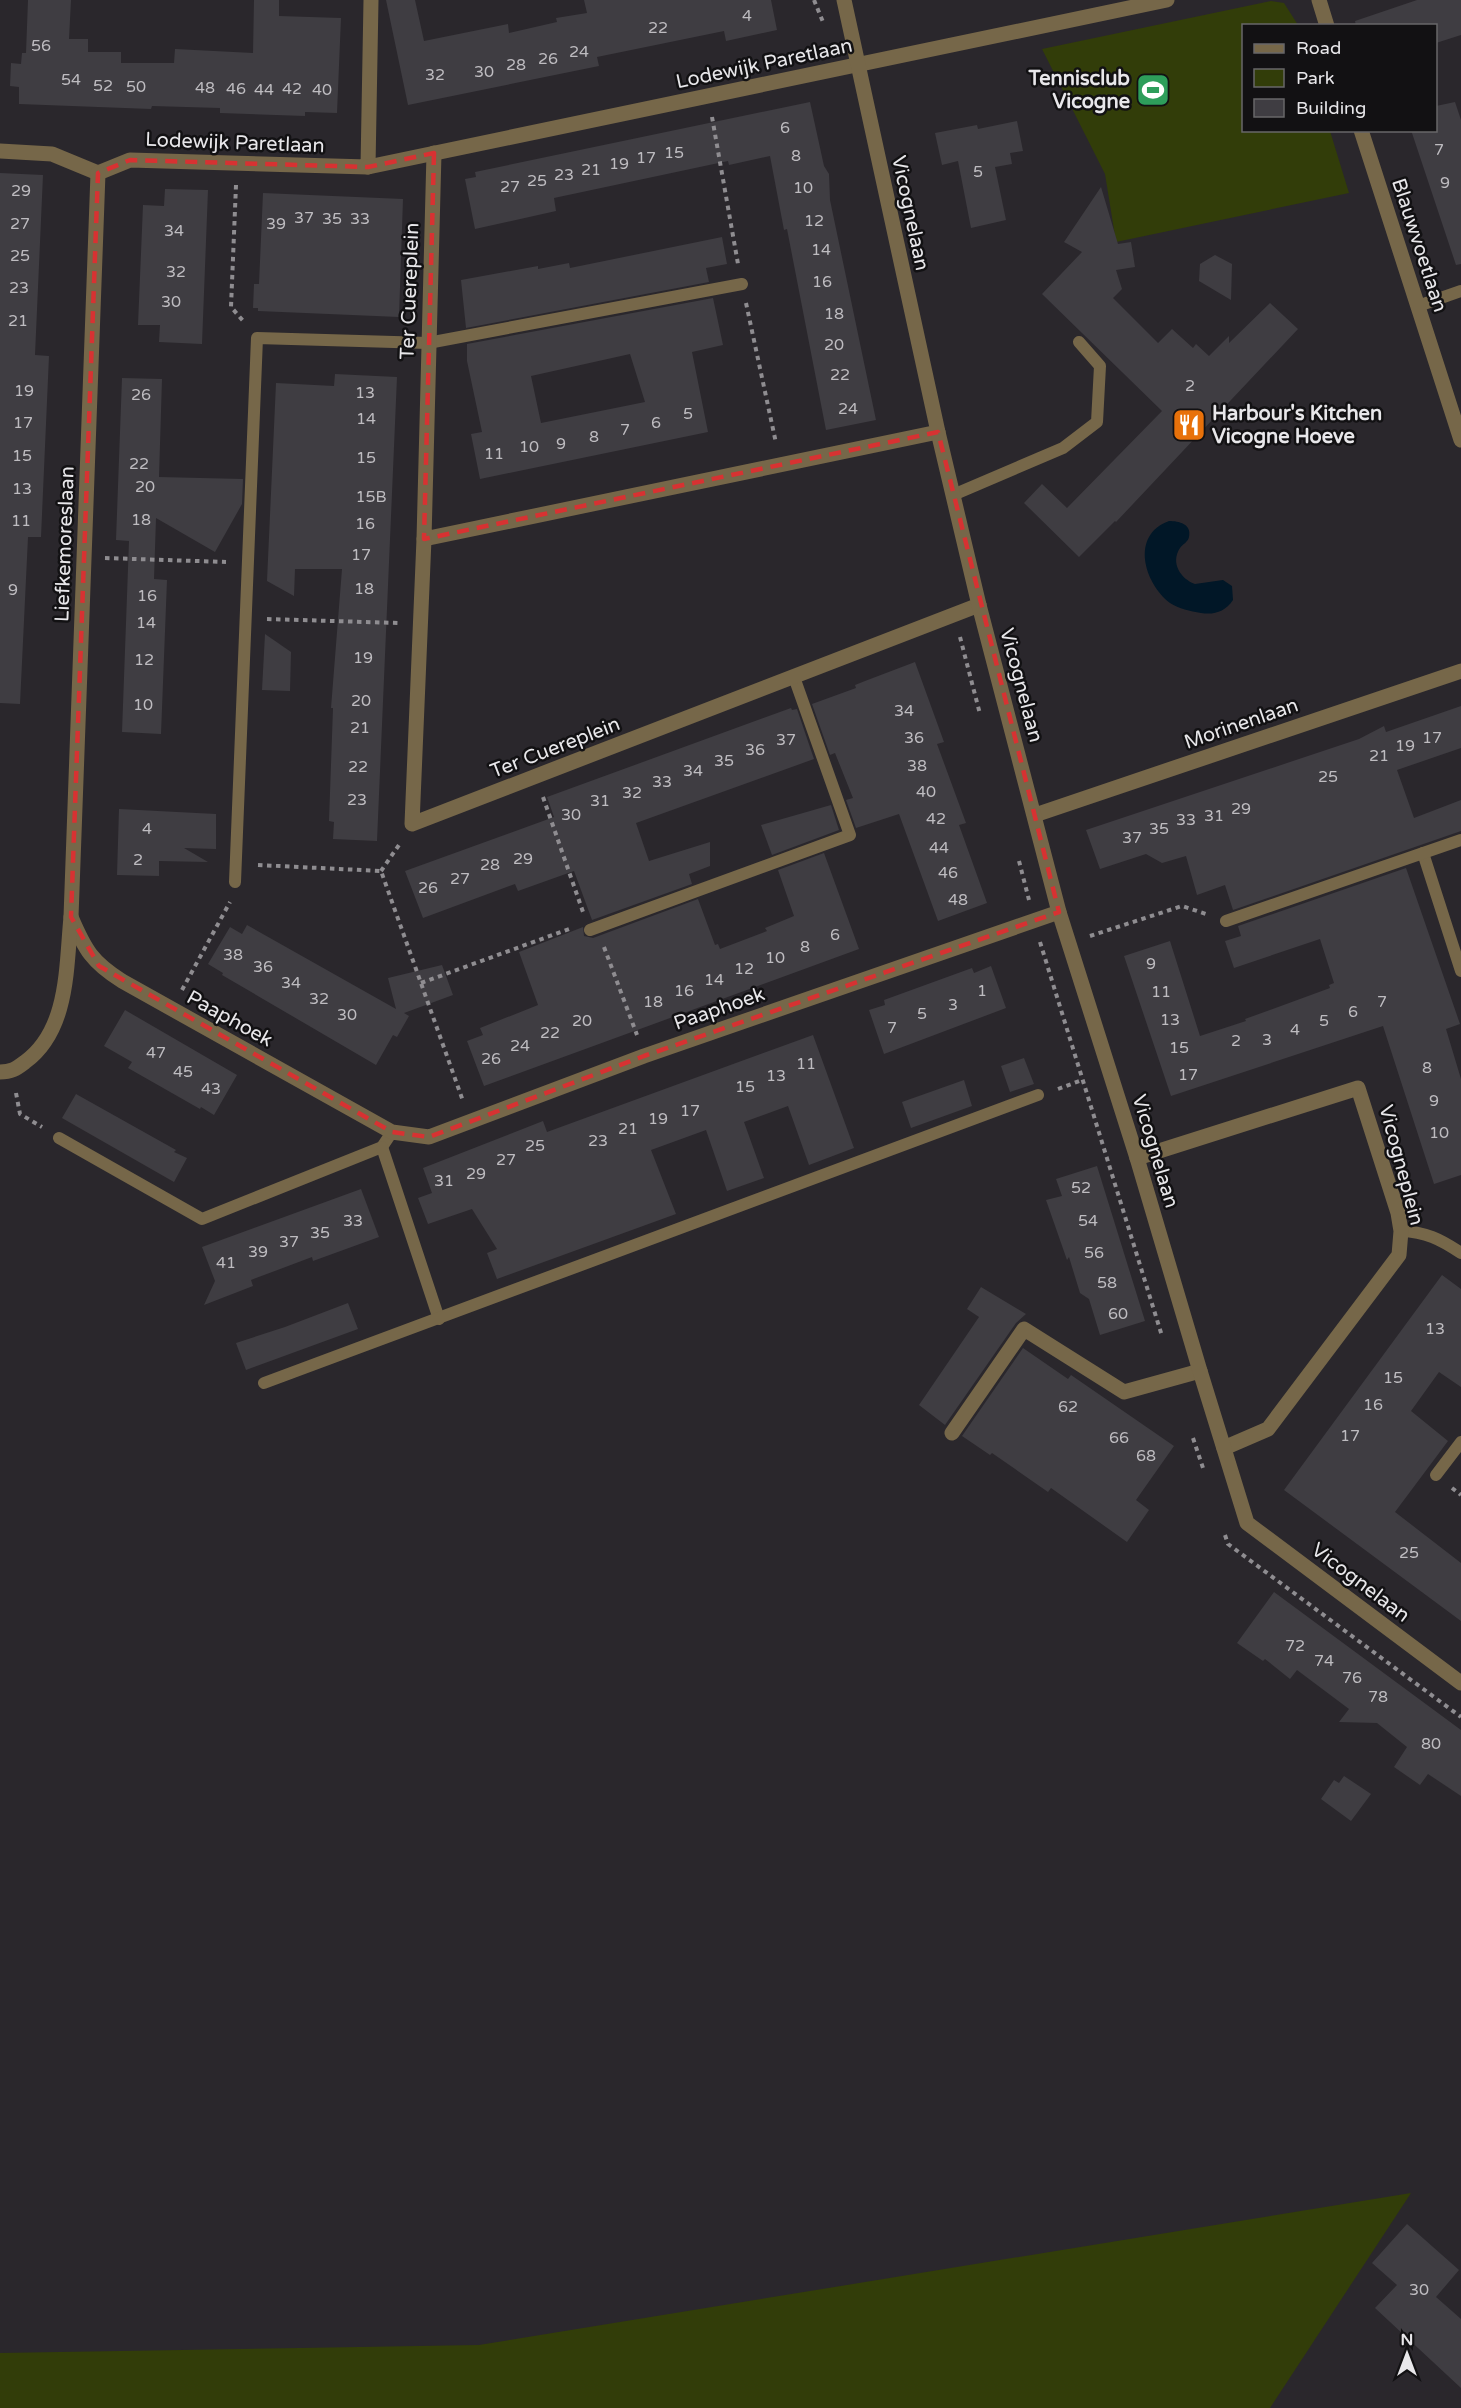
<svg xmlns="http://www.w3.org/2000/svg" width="1461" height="2408" font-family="'Varela Round',sans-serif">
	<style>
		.green { fill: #323d09 }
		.water { fill: #011727 }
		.building { fill: #3f3d42; fill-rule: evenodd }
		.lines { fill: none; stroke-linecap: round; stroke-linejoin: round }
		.path { stroke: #8f8d91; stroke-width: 4; stroke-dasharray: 4.5 4.5; stroke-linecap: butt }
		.service { stroke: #766749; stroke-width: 12 }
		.minor { stroke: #766749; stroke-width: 15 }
		.tertiary { stroke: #766749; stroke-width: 15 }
		.marked { fill: none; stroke: #d73232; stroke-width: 4.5; stroke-dasharray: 12 8; stroke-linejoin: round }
		.labels { text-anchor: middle; stroke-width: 5; stroke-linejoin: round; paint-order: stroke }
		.number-label { font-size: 16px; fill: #bebcc0 }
		.street-label { font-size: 20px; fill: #e8e7ea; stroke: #121113 }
		.poi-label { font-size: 20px; font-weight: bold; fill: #e8e7ea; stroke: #121113; text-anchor: end }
	</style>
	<rect width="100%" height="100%" fill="#2a272c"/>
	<g class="green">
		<path d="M 1271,1 L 1284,3 L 1298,25 L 1244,26 L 1244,130 L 1330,131 L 1349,193 L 1116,242 L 1105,174 L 1042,49 Z"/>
		<path d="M 1411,2193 L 1270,2408 L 0,2408 L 0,2353 L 479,2345 Z"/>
	</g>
	<path class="water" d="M 1169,521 C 1179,521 1192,524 1189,537 C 1188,542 1183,544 1180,548 C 1170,563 1181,579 1195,584 L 1223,580 L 1232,586 L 1233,600 C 1225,612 1214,615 1201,613 C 1190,611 1179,609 1170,603 C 1144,583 1130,535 1169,521 Z"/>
	<g class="building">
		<path d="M 28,0 L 71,0 L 69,39 L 88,39 L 88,52 L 121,52 L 121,63 L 174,63 L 175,49 L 253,53 L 254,0 L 279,0 L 279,16 L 341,18 L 337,113 L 305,112 L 305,116 L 220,113 L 220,108 L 152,106 L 151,109 L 19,104 L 19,87 L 10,86 L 11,63 L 21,64 L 22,53 L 26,53 Z"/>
		<path d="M 386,0 L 415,0 L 424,41 L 508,24 L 509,33 L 557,22 L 556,18 L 587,13 L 584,0 L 771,0 L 777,30 L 726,41 L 724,31 L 597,57 L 599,66 L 408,105 Z"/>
		<path d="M 1417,0 L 1461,0 L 1461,35 L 1436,43 L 1436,26 L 1356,26 L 1355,21 Z"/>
		<path d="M 810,102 L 824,166 L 829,174 L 830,200 L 876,420 L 826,430 L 787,229 L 784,230 L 770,156 L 729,165 L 728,161 L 554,198 L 556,211 L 475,229 L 465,179 L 476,177 L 475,172 Z"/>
		<path d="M 1455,102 L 1461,120 L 1461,264 L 1456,265 L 1411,130 L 1436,130 L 1436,106 Z"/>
		<path d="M 1017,121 L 1023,151 L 1010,153 L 1012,164 L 995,167 L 1006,220 L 971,228 L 958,161 L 942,165 L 935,133 L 977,125 L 978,129 Z"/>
		<path d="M 0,173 L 43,175 L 35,355 L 49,356 L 41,537 L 28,537 L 20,704 L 0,703 Z"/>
		<path d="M 1101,187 L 1118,244 L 1131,242 L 1135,267 L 1116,270 L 1122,289 L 1113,298 L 1158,343 L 1172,329 L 1193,348 L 1196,344 L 1209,356 L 1229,336 L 1229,343 L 1270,303 L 1298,329 L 1116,522 L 1115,521 L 1079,557 L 1024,503 L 1042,484 L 1067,508 L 1162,411 L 1042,294 L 1082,252 L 1064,242 Z"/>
		<path d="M 165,189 L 208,190 L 202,344 L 159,342 L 160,325 L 138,325 L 143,205 L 164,206 Z"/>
		<path d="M 263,193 L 403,199 L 399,317 L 258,311 L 258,308 L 253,308 L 254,284 L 259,284 Z"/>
		<path d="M 722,237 L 727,264 L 706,268 L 709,282 L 466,328 L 461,280 L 538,266 L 538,269 L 569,263 L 570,268 Z"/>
		<path d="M 1215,255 L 1232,264 L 1231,300 L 1199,281 L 1200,264 Z"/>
		<path d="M 713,298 L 723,345 L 692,352 L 708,432 L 480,479 L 471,434 L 482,432 L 467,361 L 467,344 ZM 630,354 L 645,402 L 541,423 L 531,376 Z"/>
		<path d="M 335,374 L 397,377 L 377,841 L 333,839 L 334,822 L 329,821 L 333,708 L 331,708 L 342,569 L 295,569 L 294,596 L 267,581 L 276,383 L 334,386 Z"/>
		<path d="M 122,378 L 162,379 L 159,477 L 243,479 L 242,504 L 215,552 L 156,518 L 154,579 L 167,580 L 161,734 L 122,732 L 129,541 L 116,540 Z"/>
		<path d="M 265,634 L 291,652 L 290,691 L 262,690 Z"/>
		<path d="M 915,662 L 944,742 L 937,744 L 966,823 L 959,825 L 987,903 L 938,921 L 899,814 L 856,828 L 846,800 L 853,798 L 835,753 L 830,755 L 812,704 L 856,688 L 855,685 L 865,681 Z"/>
		<path d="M 1461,706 L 1461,748 L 1397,770 L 1414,818 L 1461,800 L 1461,831 L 1233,910 L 1225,885 L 1197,895 L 1186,856 L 1162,863 L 1146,854 L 1100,869 L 1086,830 L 1359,739 L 1384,726 L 1386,732 Z"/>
		<path d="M 791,708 L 792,710 L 797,709 L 814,759 L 636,823 L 649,861 L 710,842 L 710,866 L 689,874 L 692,884 L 592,920 L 574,871 L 518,891 L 515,884 L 423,918 L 405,871 L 554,817 L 547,797 Z"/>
		<path d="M 831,805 L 839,830 L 772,855 L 761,825 Z"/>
		<path d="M 119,809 L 216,814 L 216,849 L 184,848 L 208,862 L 159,861 L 159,876 L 117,875 Z"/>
		<path d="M 824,853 L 859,949 L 484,1086 L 467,1041 L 483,1035 L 480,1028 L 538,1005 L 519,952 L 583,927 L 584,936 L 593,938 L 698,899 L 715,945 L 718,944 L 720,949 L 767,931 L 765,928 L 794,916 L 778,870 Z"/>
		<path d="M 1406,868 L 1460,1024 L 1446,1029 L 1461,1079 L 1461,1175 L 1434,1184 L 1383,1026 L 1171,1096 L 1124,956 L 1170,941 L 1200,1036 L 1246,1021 L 1245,1019 L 1330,988 L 1329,985 L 1334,983 L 1320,939 L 1234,968 L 1225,941 L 1241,936 L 1238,926 Z"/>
		<path d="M 247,925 L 396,1009 L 388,978 L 442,965 L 453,995 L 404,1013 L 409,1016 L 397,1037 L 393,1035 L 376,1065 L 222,975 L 223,973 L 208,964 L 230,927 L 242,934 Z"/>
		<path d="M 991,966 L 1006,1008 L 884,1054 L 869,1010 L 885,1005 L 884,1000 L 972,968 L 974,973 Z"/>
		<path d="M 125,1010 L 237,1075 L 214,1115 L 201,1107 L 200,1109 L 128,1068 L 132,1062 L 104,1046 Z"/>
		<path d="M 813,1035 L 854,1148 L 809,1165 L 788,1106 L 744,1122 L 764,1178 L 727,1191 L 706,1130 L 651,1150 L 676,1214 L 497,1279 L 487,1253 L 497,1249 L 472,1209 L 428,1224 L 418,1198 L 432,1193 L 423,1168 L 543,1121 L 547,1132 Z"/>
		<path d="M 1024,1058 L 1034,1084 L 1010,1092 L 1001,1066 Z"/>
		<path d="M 964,1080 L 972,1106 L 911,1128 L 902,1102 Z"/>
		<path d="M 76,1094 L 176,1150 L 174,1152 L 187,1158 L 174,1182 L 62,1118 Z"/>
		<path d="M 1097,1166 L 1145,1321 L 1100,1335 L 1089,1299 L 1080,1293 L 1069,1257 L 1067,1260 L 1046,1200 L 1062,1196 L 1056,1179 Z"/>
		<path d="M 361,1189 L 379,1237 L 313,1261 L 312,1257 L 251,1280 L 253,1286 L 204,1305 L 215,1281 L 202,1247 Z"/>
		<path d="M 1442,1275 L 1461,1289 L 1461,1387 L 1439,1372 L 1411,1411 L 1448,1441 L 1395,1512 L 1461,1563 L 1461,1621 L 1284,1490 Z"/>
		<path d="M 981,1287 L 1026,1314 L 1016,1323 L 945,1425 L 919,1405 L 979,1317 L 967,1309 Z"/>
		<path d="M 348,1303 L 358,1329 L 246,1370 L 236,1343 L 285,1327 Z"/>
		<path d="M 1023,1348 L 1068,1379 L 1071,1375 L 1174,1446 L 1136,1500 L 1149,1510 L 1127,1542 L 1051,1488 L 1048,1492 L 992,1453 L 990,1455 L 962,1436 Z"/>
		<path d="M 1274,1592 L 1461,1730 L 1461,1796 L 1428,1774 L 1420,1785 L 1394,1767 L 1407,1747 L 1377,1723 L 1339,1722 L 1349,1709 L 1297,1670 L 1290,1679 L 1265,1659 L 1263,1661 L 1237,1643 Z"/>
		<path d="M 1344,1776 L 1371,1794 L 1351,1821 L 1321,1799 L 1334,1780 L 1339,1783 Z"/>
		<path d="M 1407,2224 L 1459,2270 L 1436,2297 L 1461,2319 L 1461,2388 L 1375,2308 L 1397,2285 L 1372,2263 Z"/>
	</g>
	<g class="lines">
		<g class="path">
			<path d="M 814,0 L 823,22"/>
			<path d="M 712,117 L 738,264"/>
			<path d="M 236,185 L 231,307 L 245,323"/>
			<path d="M 746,303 L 776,443"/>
			<path d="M 105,558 L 226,562"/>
			<path d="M 267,619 L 398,623"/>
			<path d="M 960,637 L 980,714"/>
			<path d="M 543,797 L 583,912"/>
			<path d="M 1019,861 L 1029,900"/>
			<path d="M 258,865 L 381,871 L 463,1101"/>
			<path d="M 381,871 L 401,842"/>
			<path d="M 1090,936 L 1182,906 L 1206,914"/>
			<path d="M 1040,942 L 1162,1336"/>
			<path d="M 604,947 L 637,1035"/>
			<path d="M 421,983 L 569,929"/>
			<path d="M 182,990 L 230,902"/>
			<path d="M 1058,1089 L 1082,1080"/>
			<path d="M 16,1093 L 20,1114 L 42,1127"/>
			<path d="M 1193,1438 L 1203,1468"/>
			<path d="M 1452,1488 L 1461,1495"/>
			<path d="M 1225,1535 L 1228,1544 L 1461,1717"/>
		</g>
		<g class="service">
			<path d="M 1418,306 L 1461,291"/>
			<path d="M 953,495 L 1063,448 L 1097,422 L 1100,366 L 1079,342"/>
			<path d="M 1423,853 L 1461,971"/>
			<path d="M 235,882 L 257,338 L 428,343 L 742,284"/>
			<path d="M 1226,921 L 1461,840"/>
			<path d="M 590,930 L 850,835 L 794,677"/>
			<path d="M 59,1138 L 202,1219 L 382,1147 L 392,1132"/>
			<path d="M 382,1147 L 439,1319"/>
			<path d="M 1401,1231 C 1426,1232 1440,1239 1461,1253"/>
			<path d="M 264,1383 L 1038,1095"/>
			<path d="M 1436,1475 L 1461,1442"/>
		</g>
		<g class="minor">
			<path d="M 1319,0 L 1327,26"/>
			<path d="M 1361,130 L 1461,440"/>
			<path d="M 0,151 L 52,154 L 98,173 L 130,160 L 368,167 L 371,0"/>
			<path d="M 434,153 L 424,539 L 938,432"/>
			<path d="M 368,167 L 1167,0"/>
			<path d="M 424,539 L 412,824 L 979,605"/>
			<path d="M 1035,815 L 1461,671"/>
			<path d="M 71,917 C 85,950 92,962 122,981 L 392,1132 L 429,1137 L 644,1056 L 1059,912"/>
			<path d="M 0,1072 C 11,1072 16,1069 25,1062 C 69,1030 66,967 71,917 L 98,173"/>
			<path d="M 1137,1158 L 1358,1088 L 1398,1213 L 1401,1231 L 1399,1255 L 1268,1429 L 1224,1448"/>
			<path d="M 952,1433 L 1024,1329 L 1124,1392 L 1200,1371"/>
		</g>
		<path class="tertiary" d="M 844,0 L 938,432 L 979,605 L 1059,912 L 1137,1158 L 1200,1371 L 1247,1523 L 1461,1683"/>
	</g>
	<path class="marked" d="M 434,153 L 424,539 L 938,432 L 1059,912 L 644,1056 L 429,1137 L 392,1132 L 99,966 L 71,917 L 98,173 L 130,160 L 368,167 Z"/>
	<defs>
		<symbol id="stadium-square" viewBox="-11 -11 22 22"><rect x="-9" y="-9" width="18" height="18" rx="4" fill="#2e9e5b" stroke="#121113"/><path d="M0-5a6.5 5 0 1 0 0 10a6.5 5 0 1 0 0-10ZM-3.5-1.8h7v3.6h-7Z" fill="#fff"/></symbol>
		<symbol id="restaurant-square" viewBox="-11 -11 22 22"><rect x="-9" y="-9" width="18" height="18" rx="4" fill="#e8710a" stroke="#121113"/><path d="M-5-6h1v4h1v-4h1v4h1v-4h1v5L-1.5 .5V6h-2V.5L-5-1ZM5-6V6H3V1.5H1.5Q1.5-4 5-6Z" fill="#fff"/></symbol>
	</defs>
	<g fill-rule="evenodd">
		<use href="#stadium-square" x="1134" y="71" width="38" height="38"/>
		<use href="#restaurant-square" x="1170" y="406" width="38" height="38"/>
	</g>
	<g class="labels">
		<g class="number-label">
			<text x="747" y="21">4</text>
			<text x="658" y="33">22</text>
			<text x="41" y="51">56</text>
			<text x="579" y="57">24</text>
			<text x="548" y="64">26</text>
			<text x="516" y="70">28</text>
			<text x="484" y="77">30</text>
			<text x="435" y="80">32</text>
			<text x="71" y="85">54</text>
			<text x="103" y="91">52</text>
			<text x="136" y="92">50</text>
			<text x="205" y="93">48</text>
			<text x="236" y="94">46</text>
			<text x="292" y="94">42</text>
			<text x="264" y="95">44</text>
			<text x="322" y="95">40</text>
			<text x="785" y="133">6</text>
			<text x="1439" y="155">7</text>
			<text x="674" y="158">15</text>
			<text x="796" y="161">8</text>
			<text x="646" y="163">17</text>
			<text x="619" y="169">19</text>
			<text x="591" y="175">21</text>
			<text x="978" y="177">5</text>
			<text x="564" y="180">23</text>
			<text x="537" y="186">25</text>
			<text x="1445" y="188">9</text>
			<text x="510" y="192">27</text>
			<text x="803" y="193">10</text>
			<text x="21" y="196">29</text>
			<text x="304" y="223">37</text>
			<text x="332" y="224">35</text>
			<text x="360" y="224">33</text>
			<text x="814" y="226">12</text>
			<text x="20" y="229">27</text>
			<text x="276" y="229">39</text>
			<text x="174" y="236">34</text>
			<text x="821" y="255">14</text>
			<text x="20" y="261">25</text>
			<text x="176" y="277">32</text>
			<text x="822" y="287">16</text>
			<text x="19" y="293">23</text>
			<text x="171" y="307">30</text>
			<text x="834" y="319">18</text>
			<text x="18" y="326">21</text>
			<text x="834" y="350">20</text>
			<text x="840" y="380">22</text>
			<text x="1190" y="391">2</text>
			<text x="24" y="396">19</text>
			<text x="365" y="398">13</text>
			<text x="141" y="400">26</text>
			<text x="848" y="414">24</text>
			<text x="688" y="419">5</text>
			<text x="366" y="424">14</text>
			<text x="23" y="428">17</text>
			<text x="656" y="428">6</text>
			<text x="625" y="435">7</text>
			<text x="594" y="442">8</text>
			<text x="561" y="449">9</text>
			<text x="529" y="452">10</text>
			<text x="494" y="459">11</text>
			<text x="22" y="461">15</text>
			<text x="366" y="463">15</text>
			<text x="139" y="469">22</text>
			<text x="145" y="492">20</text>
			<text x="22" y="494">13</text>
			<text x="371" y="502">15B</text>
			<text x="141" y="525">18</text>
			<text x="21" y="526">11</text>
			<text x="365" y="529">16</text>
			<text x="361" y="560">17</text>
			<text x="364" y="594">18</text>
			<text x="13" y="595">9</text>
			<text x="147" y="601">16</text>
			<text x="146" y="628">14</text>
			<text x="363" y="663">19</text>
			<text x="144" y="665">12</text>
			<text x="361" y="706">20</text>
			<text x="143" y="710">10</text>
			<text x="904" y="716">34</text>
			<text x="360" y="733">21</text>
			<text x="914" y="743">36</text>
			<text x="1432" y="743">17</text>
			<text x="786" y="745">37</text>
			<text x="1405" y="751">19</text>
			<text x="755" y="755">36</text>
			<text x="1379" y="761">21</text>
			<text x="724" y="766">35</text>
			<text x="917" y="771">38</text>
			<text x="358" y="772">22</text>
			<text x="693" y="776">34</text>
			<text x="1328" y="782">25</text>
			<text x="662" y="787">33</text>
			<text x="926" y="797">40</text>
			<text x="632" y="798">32</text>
			<text x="357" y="805">23</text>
			<text x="600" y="806">31</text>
			<text x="1241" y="814">29</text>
			<text x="571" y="820">30</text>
			<text x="1214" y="821">31</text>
			<text x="936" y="824">42</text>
			<text x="1186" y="825">33</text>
			<text x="147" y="834">4</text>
			<text x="1159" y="834">35</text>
			<text x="1132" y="843">37</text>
			<text x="939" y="853">44</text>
			<text x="523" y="864">29</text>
			<text x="138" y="865">2</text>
			<text x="490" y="870">28</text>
			<text x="948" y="878">46</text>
			<text x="460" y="884">27</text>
			<text x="428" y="893">26</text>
			<text x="958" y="905">48</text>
			<text x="835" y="940">6</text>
			<text x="805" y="952">8</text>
			<text x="233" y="960">38</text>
			<text x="775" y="963">10</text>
			<text x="1151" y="969">9</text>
			<text x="263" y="972">36</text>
			<text x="744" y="974">12</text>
			<text x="714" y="985">14</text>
			<text x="291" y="988">34</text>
			<text x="684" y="996">16</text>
			<text x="982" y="996">1</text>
			<text x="1161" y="997">11</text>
			<text x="319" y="1004">32</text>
			<text x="653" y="1007">18</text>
			<text x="1382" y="1007">7</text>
			<text x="953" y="1010">3</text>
			<text x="1353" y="1017">6</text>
			<text x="922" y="1019">5</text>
			<text x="347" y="1020">30</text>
			<text x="1170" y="1025">13</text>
			<text x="582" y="1026">20</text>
			<text x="1324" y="1026">5</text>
			<text x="892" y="1033">7</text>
			<text x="1295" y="1035">4</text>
			<text x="550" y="1038">22</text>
			<text x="1267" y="1045">3</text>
			<text x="1236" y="1046">2</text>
			<text x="520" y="1051">24</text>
			<text x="1179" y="1053">15</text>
			<text x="156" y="1058">47</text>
			<text x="491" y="1064">26</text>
			<text x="806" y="1069">11</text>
			<text x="1427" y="1073">8</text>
			<text x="183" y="1077">45</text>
			<text x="1188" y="1080">17</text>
			<text x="776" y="1081">13</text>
			<text x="745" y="1092">15</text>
			<text x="211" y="1094">43</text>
			<text x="1434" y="1106">9</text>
			<text x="690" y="1116">17</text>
			<text x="658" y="1124">19</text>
			<text x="628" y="1134">21</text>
			<text x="1439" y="1138">10</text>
			<text x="598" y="1146">23</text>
			<text x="535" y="1151">25</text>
			<text x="506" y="1165">27</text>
			<text x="476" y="1179">29</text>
			<text x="444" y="1186">31</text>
			<text x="1081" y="1193">52</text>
			<text x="353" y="1226">33</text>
			<text x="1088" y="1226">54</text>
			<text x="320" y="1238">35</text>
			<text x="289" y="1247">37</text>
			<text x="258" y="1257">39</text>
			<text x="1094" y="1258">56</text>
			<text x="226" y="1268">41</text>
			<text x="1107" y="1288">58</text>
			<text x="1118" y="1319">60</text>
			<text x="1435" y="1334">13</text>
			<text x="1393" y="1383">15</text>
			<text x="1373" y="1410">16</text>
			<text x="1068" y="1412">62</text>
			<text x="1350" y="1441">17</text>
			<text x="1119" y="1443">66</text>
			<text x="1146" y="1461">68</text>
			<text x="1409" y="1558">25</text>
			<text x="1295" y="1651">72</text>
			<text x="1324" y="1666">74</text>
			<text x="1352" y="1683">76</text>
			<text x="1378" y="1702">78</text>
			<text x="1431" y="1749">80</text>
			<text x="1419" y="2295">30</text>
		</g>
		<g class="street-label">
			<text transform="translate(764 63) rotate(-12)" y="7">Lodewijk Paretlaan</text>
			<text transform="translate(235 142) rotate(2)" y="7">Lodewijk Paretlaan</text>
			<text transform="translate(911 213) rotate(78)" y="7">Vicognelaan</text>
			<text transform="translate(1420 245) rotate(72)" y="7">Blauwvoetlaan</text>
			<text transform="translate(409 291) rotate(-88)" y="7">Ter Cuereplein</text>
			<text transform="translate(64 544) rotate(-88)" y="7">Liefkemoreslaan</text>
			<text transform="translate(1022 685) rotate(75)" y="7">Vicognelaan</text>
			<text transform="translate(1241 723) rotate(-19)" y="7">Morinenlaan</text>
			<text transform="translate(555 747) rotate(-21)" y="7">Ter Cuereplein</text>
			<text transform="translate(719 1008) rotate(-19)" y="7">Paaphoek</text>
			<text transform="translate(230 1018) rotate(29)" y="7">Paaphoek</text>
			<text transform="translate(1156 1151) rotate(73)" y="7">Vicognelaan</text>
			<text transform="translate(1402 1165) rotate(75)" y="7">Vicogneplein</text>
			<text transform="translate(1361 1582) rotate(37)" y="7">Vicognelaan</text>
		</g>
		<g class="poi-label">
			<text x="1130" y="85">Tennisclub<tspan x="1130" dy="23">Vicogne</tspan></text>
			<text x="1212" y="420" text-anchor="start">Harbour's Kitchen<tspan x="1212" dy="23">Vicogne Hoeve</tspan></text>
		</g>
	</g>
	<rect x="1242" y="24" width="195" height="108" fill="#121113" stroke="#686769" stroke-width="1.5"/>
	<rect x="1254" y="44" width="30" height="9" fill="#766749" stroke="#686769" stroke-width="1.5"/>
	<text x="1296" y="54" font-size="18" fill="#e8e7ea">Road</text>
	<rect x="1254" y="69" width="30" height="18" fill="#323d09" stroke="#686769" stroke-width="1.5"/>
	<text x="1296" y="84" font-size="18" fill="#e8e7ea">Park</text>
	<rect x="1254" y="99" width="30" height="18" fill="#3f3d42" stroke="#686769" stroke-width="1.5"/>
	<text x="1296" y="114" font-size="18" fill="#e8e7ea">Building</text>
	<g transform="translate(1407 2354)" stroke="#121113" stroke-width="4.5" paint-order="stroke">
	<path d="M0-4.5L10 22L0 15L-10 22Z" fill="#e8e7ea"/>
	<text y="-9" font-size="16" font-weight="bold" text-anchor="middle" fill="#e8e7ea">N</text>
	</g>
</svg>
